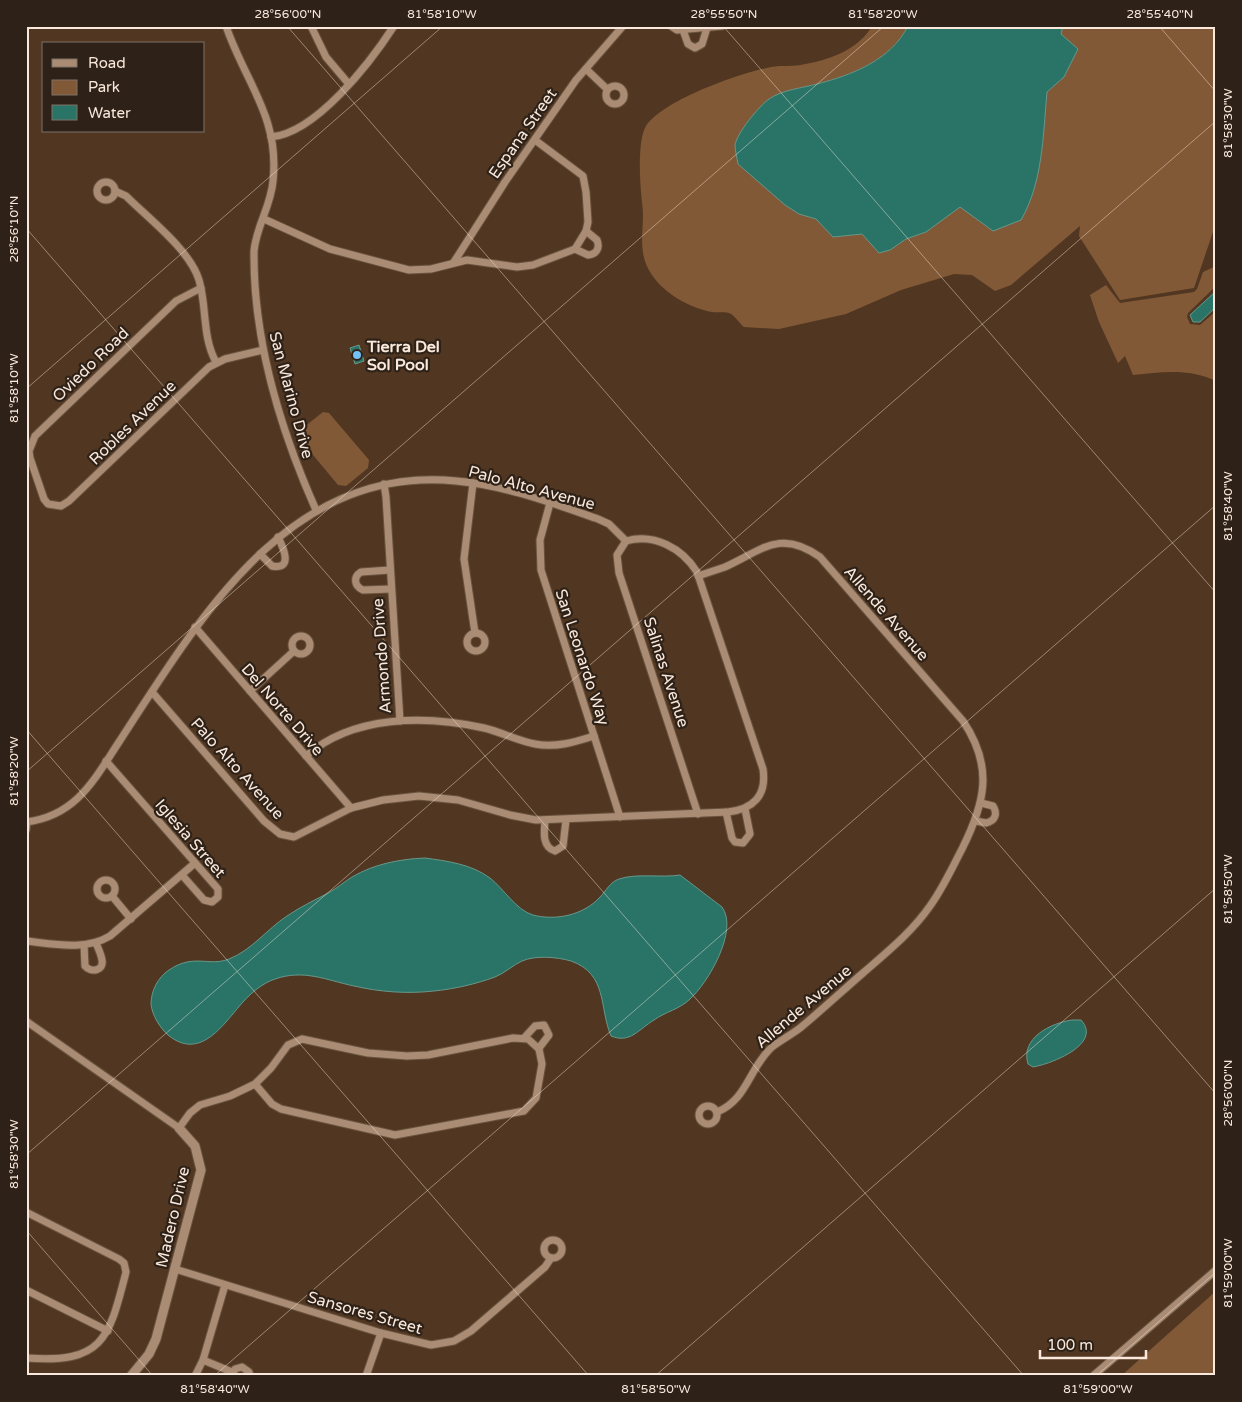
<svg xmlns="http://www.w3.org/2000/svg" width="1242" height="1402" font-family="'Varela Round',sans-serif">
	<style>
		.green { fill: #825937 }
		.water { fill: #2a7467; stroke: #68978a }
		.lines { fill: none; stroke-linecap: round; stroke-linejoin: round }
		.minor-casing { stroke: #69533f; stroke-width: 9 }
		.tertiary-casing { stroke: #69533f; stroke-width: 11 }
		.minor { stroke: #aa8c74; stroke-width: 7 }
		.tertiary { stroke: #aa8c74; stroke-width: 9 }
		.ticks { fill: none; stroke: #f9e8db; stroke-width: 1; stroke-opacity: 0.45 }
		.poi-dot { fill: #73c1f5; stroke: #2e2218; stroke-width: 2 }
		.labels { text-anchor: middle; stroke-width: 4.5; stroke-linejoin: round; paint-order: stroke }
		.street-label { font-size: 16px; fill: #f9e8db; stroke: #2e2218 }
		.poi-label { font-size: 16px; font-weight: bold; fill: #f9e8db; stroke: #2e2218; text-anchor: start }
		.neatline { fill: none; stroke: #f9e8db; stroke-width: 2 }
		.ticks-label { font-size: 12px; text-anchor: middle; fill: #f9e8db }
	</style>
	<rect width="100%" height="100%" fill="#513721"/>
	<g class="green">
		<path d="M 872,26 L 908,26 C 887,67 836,80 795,89 L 778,198 L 799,214 L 816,219 L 833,237 L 862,234 L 890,250 L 906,239 L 926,232 L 960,206 L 993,230 L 1041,157 L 1047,92 L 1064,77 L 1061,34 L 1063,26 L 1216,26 L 1216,223 L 1194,288 L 1120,300 L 1079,236 L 1080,226 L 1011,285 L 995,291 L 972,275 L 954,274 L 901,290 L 846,314 L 779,329 L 744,327 C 740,324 735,316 731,314 C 726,311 717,313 712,312 C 690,308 665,294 652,275 C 635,251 646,227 642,202 C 640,184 637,141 646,126 C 663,100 740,73 771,67 C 782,65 794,67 805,64 C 830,60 859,49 872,26 Z"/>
		<path d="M 1216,266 L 1216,286 L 1188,313 L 1187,317 L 1190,324 L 1200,325 L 1216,311 L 1216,381 C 1190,368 1161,372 1133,375 L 1125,356 L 1118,363 L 1099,322 L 1090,295 L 1106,285 L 1120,303 L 1194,292 L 1197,289 L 1203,272 Z"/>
		<path d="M 323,412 L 329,413 L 369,460 L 368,468 L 346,486 L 338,485 L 299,438 L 299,431 Z"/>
		<path d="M 1216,1291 L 1216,1376 L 1121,1376 Z"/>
	</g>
	<g class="water">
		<path d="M 908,26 L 1063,26 L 1061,34 L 1078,49 L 1064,77 L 1047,92 C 1043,135 1043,182 1021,220 L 993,231 L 960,207 L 926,232 L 906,239 L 890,250 L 879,253 L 862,234 L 833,237 L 816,219 L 799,214 L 785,205 L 738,164 C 737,158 735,150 735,145 C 737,133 759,106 769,99 C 782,90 802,88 817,84 C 852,75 891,60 908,26 Z"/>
		<path d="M 1216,291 L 1216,307 L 1200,322 L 1193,322 L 1190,315 Z"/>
		<path d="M 359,345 L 364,361 L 355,364 L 350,348 Z"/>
		<path d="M 425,858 C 447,861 471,864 490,878 C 504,889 516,910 533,915 C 556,921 584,915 600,897 C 606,891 610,882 619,879 C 637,873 661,878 680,875 L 722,907 C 739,930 708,983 690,999 C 680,1009 665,1012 654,1020 C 639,1029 630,1044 611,1036 C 599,1008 608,974 571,961 C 557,957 536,955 522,961 C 513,965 505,973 495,977 C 476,984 454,989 434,991 C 407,994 380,992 354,986 C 326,980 304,969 275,979 C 263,983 252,992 243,1002 C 224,1023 201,1062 168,1035 C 160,1028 152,1015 151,1004 C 151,991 158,977 169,970 C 194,953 209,967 229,959 C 252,950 267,929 287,916 C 300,907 315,900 330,892 C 337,888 344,882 352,877 C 374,864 400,859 425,858 Z"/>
		<path d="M 1072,1020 L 1081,1020 C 1103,1044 1051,1064 1033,1067 L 1028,1064 C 1020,1038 1051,1023 1072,1020 Z"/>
	</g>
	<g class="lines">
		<defs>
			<g id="minor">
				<path d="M 226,26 C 245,82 280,117 273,181 C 271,206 256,227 254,251 C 253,340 280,429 316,510"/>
				<path d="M 311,26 L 326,57 L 348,83"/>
				<path d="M 671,26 L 677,30 L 722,26"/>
				<path d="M 683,30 L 688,44 L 695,48 L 702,44 L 707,28"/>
				<path d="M 586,69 L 607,89"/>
				<circle cx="615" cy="95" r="9"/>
				<path d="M 271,137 C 316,133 370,63 394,26"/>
				<circle cx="106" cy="191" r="9"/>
				<path d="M 115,191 L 126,196 C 148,218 190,250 199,280 C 207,307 202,337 216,362"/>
				<path d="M 264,219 L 330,249 L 409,270 L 431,269 L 467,260 L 517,267 L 533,265 L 575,249 L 586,231 L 588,222 L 586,192 L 583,176 L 535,140"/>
				<path d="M 575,249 L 588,255 C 597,254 600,248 597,240 L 586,231"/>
				<path d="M 454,262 L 505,182 L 576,80 L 623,26"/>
				<path d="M 201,288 L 176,301 L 35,436 L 29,451 L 30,458 L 44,499 L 48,504 L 61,506 L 69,501 L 209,367 L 225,359 L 263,350"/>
				<path d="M 473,483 L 464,559 L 475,633"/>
				<path d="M 384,484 L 386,497 L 400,721"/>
				<path d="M 550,503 L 540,540 L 541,570 L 620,817"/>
				<path d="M 626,541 L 617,555 L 619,573 L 698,814"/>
				<path d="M 260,554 L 272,566 C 294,570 283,547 278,537"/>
				<path d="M 390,570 L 361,572 C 353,577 354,586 363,590 L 391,589"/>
				<path d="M 698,576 C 707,573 716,570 725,567 C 761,551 780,528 820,557 L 963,721 C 994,767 985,803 962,849 C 952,868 943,888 930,906 C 912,932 887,952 863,973 C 842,991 822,1010 800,1028 C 791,1035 781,1040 772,1047 C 749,1068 747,1100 717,1112"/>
				<path d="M 195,627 L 351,808"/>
				<circle cx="476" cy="642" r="9"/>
				<circle cx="301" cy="645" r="9"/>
				<path d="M 250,691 L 294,651"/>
				<path d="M 152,692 L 264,821 L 280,834 L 294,837 L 351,808 L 383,800 L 419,796 L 458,800 L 510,815 L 536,820 L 728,812 C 753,809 767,796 763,769 L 697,572 C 682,548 654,533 626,541"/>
				<path d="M 306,756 C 353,715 425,715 484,728 C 501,732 518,741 535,744 C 556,748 575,742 594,736"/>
				<path d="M 106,761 L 218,889 L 218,897 L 212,902 L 204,900 L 182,875"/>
				<path d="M 726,812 L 732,838 L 735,842 L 743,843 L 750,834 L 745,809"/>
				<path d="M 545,821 C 544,832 542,847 555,851 L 563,846 L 566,820"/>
				<path d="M 976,821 L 986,823 C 995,821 998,814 993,806 L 981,803"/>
				<path d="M 26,822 C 76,816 94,780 119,742 C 198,621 288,464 456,481 C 504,485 552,503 598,519 L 609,524 L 626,541"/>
				<path d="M 26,830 L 27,822"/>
				<circle cx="106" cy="889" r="9"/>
				<path d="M 112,896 L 131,919"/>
				<path d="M 26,941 C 54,944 85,951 110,936 L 195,863"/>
				<path d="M 84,945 L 85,966 C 91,973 104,971 102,960 C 101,954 98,948 96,943"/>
				<path d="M 26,1021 L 179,1128 L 190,1113 L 200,1105 L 230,1096 L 255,1084 L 271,1068 L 288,1045 L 302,1039 L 368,1053 L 407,1056 L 428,1055 L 513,1038 L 528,1039 L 539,1049 L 542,1064 L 536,1098 L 524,1111 L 395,1135 L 281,1109 L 272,1104 L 255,1084"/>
				<path d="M 524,1038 L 535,1026 L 544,1025 L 549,1035 L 539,1048"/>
				<circle cx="708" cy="1115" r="9"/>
				<path d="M 26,1212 L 119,1259 L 124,1263 L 126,1272 C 109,1338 104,1364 26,1358"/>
				<circle cx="553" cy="1249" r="9"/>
				<path d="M 175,1269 L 381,1333 L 431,1345 L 454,1341 L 471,1331 L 545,1267 L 551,1258"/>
				<path d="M 26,1290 L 108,1331"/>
				<path d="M 203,1360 L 232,1372"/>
				<path d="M 232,1375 L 235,1369 L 242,1367 L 249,1372 L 250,1376"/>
				<path d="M 195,1376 L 203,1360 L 225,1285"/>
				<path d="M 366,1376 L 381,1333"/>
				<path d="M 1093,1376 L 1216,1270"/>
			</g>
			<path id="tertiary" d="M 131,1376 L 149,1354 L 156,1339 L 201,1170 L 195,1146 L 179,1128"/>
		</defs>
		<use href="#minor" class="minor-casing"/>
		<use href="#tertiary" class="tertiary-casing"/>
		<use href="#minor" class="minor"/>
		<use href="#tertiary" class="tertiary"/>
	</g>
	<path class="ticks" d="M 287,26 L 1216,1094M 723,26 L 1216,593M 1159,26 L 1216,92M 26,228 L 1024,1376M 26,389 L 443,26M 26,729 L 589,1376M 26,772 L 884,26M 26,1155 L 1216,121M 26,1230 L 153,1376M 214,1376 L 1216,505M 655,1376 L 1216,888M 1096,1376 L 1216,1272"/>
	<circle class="poi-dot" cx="357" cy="355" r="5"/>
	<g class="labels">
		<g class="street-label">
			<text transform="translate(522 133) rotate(-55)" y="6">Espana Street</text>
			<text transform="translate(90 364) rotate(-44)" y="6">Oviedo Road</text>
			<text transform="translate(292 395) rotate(75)" y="6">San Marino Drive</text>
			<text transform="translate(132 422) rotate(-44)" y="6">Robles Avenue</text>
			<text transform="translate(532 487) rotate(15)" y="6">Palo Alto Avenue</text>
			<text transform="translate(887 613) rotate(49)" y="6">Allende Avenue</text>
			<text transform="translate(381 656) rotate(-94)" y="6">Armondo Drive</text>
			<text transform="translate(583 657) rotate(72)" y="6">San Leonardo Way</text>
			<text transform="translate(667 672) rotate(72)" y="6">Salinas Avenue</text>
			<text transform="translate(283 709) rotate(49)" y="6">Del Norte Drive</text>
			<text transform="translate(238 768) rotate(48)" y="6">Palo Alto Avenue</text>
			<text transform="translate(191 838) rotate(49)" y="6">Iglesia Street</text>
			<text transform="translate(803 1006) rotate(-40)" y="6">Allende Avenue</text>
			<text transform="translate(172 1217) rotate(-77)" y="6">Madero Drive</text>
			<text transform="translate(365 1312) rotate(16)" y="6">Sansores Street</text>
		</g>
		<g class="poi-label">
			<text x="367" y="352">Tierra Del<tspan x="367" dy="18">Sol Pool</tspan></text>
		</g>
	</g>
	<rect width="1242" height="1402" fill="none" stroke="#2e2218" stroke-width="55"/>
	<rect x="42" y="42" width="162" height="90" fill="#2e2218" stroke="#7f7166"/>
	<rect x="52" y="59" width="25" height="8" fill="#aa8c74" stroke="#7f7166"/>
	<text x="88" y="68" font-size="15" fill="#f9e8db">Road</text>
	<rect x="52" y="80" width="25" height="15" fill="#825937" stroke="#7f7166"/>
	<text x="88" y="92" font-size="15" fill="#f9e8db">Park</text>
	<rect x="52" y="105" width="25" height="15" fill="#2a7467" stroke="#7f7166"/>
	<text x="88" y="118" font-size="15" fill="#f9e8db">Water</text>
	<path d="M1040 1350v8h106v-8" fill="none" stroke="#f9e8db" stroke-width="2.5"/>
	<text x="1047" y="1350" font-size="15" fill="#f9e8db" stroke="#2e2218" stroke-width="4" paint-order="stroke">100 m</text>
	<rect x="28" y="28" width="1186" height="1346" class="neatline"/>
	<g class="ticks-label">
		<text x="288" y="18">28°56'00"N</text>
		<text x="442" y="18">81°58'10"W</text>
		<text x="724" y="18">28°55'50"N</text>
		<text x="883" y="18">81°58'20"W</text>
		<text x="1160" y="18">28°55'40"N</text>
		<text transform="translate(1228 123) rotate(-90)" y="4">81°58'30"W</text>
		<text transform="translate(14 229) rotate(-90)" y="4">28°56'10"N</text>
		<text transform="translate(14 388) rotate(-90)" y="4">81°58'10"W</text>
		<text transform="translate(1228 506) rotate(-90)" y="4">81°58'40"W</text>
		<text transform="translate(14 771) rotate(-90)" y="4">81°58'20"W</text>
		<text transform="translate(1228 889) rotate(-90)" y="4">81°58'50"W</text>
		<text transform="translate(1228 1093) rotate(-90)" y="4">28°56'00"N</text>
		<text transform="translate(14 1154) rotate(-90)" y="4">81°58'30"W</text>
		<text transform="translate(1228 1273) rotate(-90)" y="4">81°59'00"W</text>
		<text x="215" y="1393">81°58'40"W</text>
		<text x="656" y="1393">81°58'50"W</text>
		<text x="1098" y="1393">81°59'00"W</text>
	</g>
</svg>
